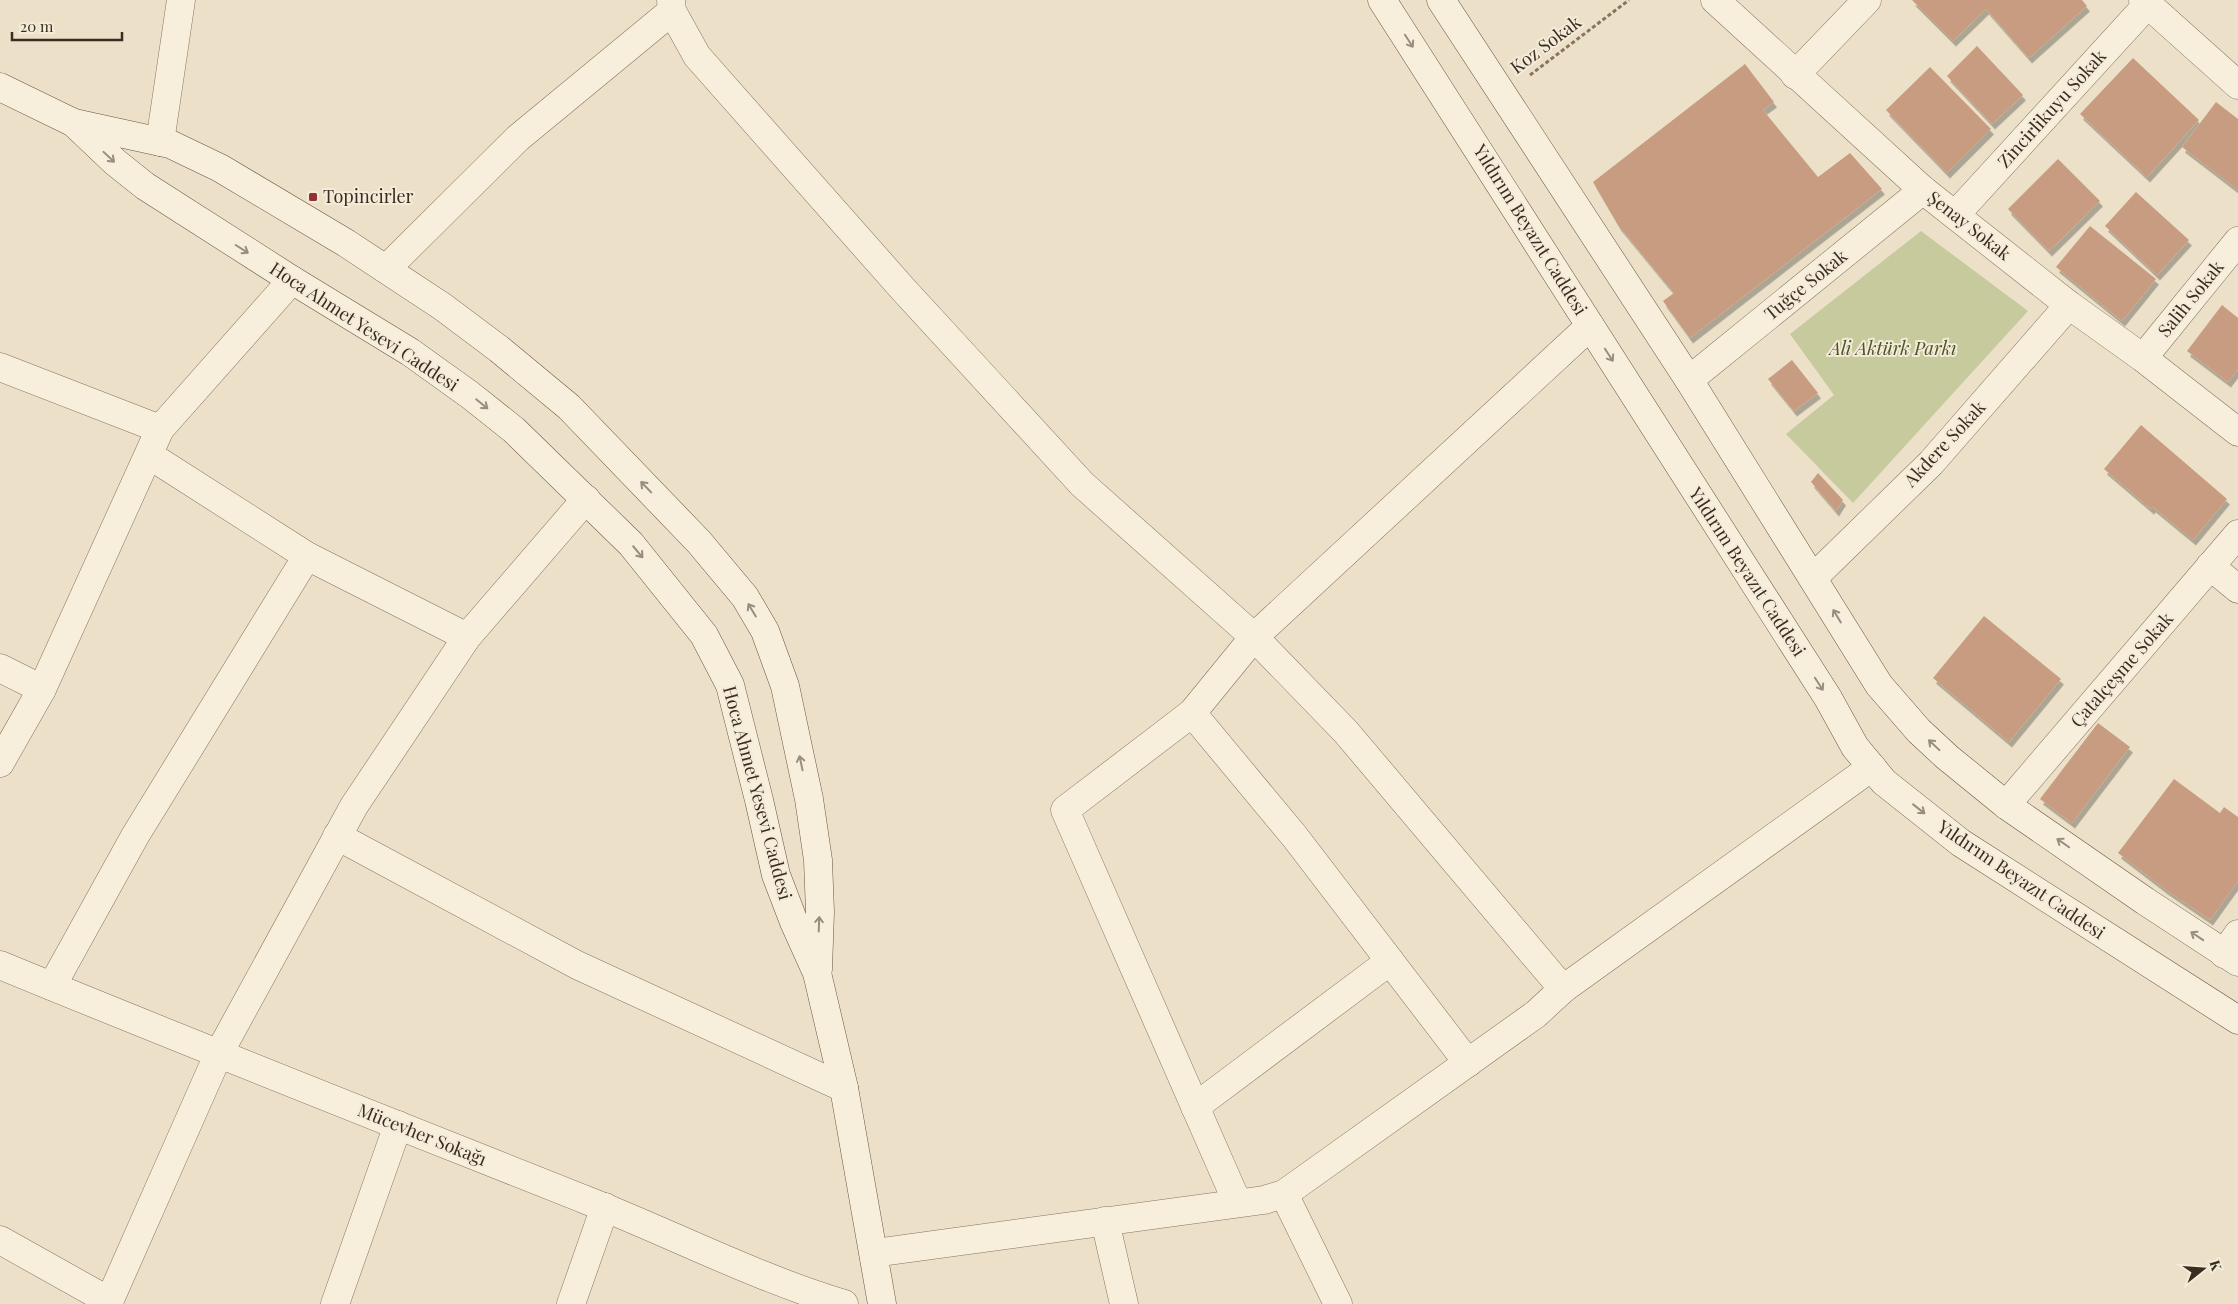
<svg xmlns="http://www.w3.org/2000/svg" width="2238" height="1304" font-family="'Playfair Display',serif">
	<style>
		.green { fill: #c6ca9d }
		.building { fill: #c89c81; filter: url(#shadow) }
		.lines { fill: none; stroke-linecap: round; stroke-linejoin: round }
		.street-casing { stroke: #88735e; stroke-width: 29 }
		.secondary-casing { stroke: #6a5441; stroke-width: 29 }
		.path { stroke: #88735e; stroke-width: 3; stroke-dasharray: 4 2.5; stroke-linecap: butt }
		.street { stroke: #f7eedc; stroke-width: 28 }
		.secondary { stroke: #f7eedc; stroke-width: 28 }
		.oneway { stroke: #988d7e }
		.poi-dot { fill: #933135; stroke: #f4ebd8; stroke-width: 2 }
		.labels { text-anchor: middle; stroke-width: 4; stroke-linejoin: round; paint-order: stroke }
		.street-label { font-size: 18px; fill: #392c21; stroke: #f4ebd8 }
		.poi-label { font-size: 18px; fill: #392c21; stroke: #f4ebd8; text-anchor: start }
		.park-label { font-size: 18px; font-style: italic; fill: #4b5429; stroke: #f4ebd8 }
	</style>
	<defs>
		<filter id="shadow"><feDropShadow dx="3" dy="5.5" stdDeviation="0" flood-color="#0004"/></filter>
	</defs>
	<rect width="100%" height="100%" fill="#ece1c8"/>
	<path class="green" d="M 1921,231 L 2028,311 L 1853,503 L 1786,434 L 1834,395 L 1790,334 Z"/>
	<g class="building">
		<path d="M 1912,0 L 2082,0 L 2087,6 L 2029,58 L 1986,9 L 1953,41 Z"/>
		<path d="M 1977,46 L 2023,95 L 1992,124 L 1947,76 Z"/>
		<path d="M 2133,58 L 2199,120 L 2147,177 L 2080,114 Z"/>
		<path d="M 1745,64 L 1774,102 L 1763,110 L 1818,177 L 1850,153 L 1882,189 L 1690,338 L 1663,301 L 1674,293 L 1618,225 L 1593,182 Z"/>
		<path d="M 1930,67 L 1991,129 L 1947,173 L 1886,110 Z"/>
		<path d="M 2216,102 L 2238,119 L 2238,190 L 2182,147 Z"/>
		<path d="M 2058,159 L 2100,201 L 2049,251 L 2008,209 Z"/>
		<path d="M 2136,192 L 2189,240 L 2157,275 L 2105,226 Z"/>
		<path d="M 2090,226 L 2156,279 L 2122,321 L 2056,267 Z"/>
		<path d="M 2222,305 L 2238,318 L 2238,369 L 2228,382 L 2187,351 Z"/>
		<path d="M 1792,360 L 1818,393 L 1794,411 L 1768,379 Z"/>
		<path d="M 2141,425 L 2227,499 L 2193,540 L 2153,507 L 2151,509 L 2104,469 Z"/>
		<path d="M 1818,473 L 1843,500 L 1836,511 L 1811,482 Z"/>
		<path d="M 1984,616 L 2061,679 L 2009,742 L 1933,678 Z"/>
		<path d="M 2098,723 L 2130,747 L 2072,823 L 2040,799 Z"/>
		<path d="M 2174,779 L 2220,813 L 2224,807 L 2238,817 L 2238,881 L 2210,920 L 2165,889 L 2118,853 Z"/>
	</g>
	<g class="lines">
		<defs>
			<g id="street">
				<path d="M 671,0 L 672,11 L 697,56 L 902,288 L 1082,484 L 1254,637 L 1346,732 L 1563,989"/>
				<path d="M 1715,0 L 1923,190 L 2069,305 L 2143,358 L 2238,432"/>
				<path d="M 2143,0 L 2238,85"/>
				<path d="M 1795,75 L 1867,0"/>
				<path d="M 160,142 L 181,0"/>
				<path d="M 1956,214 L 2148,4"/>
				<path d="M 386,269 L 518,138 L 672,11"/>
				<path d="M 2143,358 L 2238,241"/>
				<path d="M 0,367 L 160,429"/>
				<path d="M 1689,380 L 1923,190"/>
				<path d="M 149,455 L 307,556 L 467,637"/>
				<path d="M 2210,566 L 2238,589"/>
				<path d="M 1814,577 L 1931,463 L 2069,305"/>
				<path d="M 0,668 L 42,689"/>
				<path d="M 1192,713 L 1295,837 L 1468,1063"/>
				<path d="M 0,763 L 42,689 L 160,429 L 292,280"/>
				<path d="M 2006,805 L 2238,534"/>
				<path d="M 337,836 L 577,965 L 844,1088"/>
				<path d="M 2224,954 L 2238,934"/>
				<path d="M 0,965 C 194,1045 390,1122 586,1200 C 672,1234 755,1277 844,1304"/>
				<path d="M 52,986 L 135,836 L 307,556"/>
				<path d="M 1195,1107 L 1390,961"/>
				<path d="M 1284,1194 L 1338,1304"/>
				<path d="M 1237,1202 L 1065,810 L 1192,713 L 1254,637 L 1590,326"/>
				<path d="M 1105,1221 L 1124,1304"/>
				<path d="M 0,1240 L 109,1301"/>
				<path d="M 874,1253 L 1264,1200 L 1284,1194 L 1536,1014 L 1563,989 L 1872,767"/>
				<path d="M 108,1304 L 218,1055 L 354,806 L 467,637 L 586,499"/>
				<path d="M 335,1304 L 398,1125"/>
				<path d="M 571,1304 L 605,1207"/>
			</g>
			<g id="secondary">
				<path d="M 1382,0 L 1828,698 L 1855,747 L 1884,782 L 1961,843 L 2238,1020"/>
				<path d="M 1441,0 L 1689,380 L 1879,685 L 1919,731 L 1947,757 L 2006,805 L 2145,901 L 2238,962"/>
				<path d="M 0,87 L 74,123 L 115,162 L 145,186 L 292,280 L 410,352 L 470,395 L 514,430 L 631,544 L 704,635 L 730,685 L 759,800 L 776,875 L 794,922 L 817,973 L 844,1088 L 882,1304"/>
				<path d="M 74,123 L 170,144 L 220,168 L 346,243 L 443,307 L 499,349 L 569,407 L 699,542 L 745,597 L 765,631 L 785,686 L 809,799 L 818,860 L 820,912 L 818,969"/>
			</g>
		</defs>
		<use href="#street" class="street-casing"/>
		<use href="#secondary" class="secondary-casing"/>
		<path class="path" d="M 1530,75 L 1629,0"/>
		<use href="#street" class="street"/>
		<use href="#secondary" class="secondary"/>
	</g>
	<defs><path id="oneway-shaft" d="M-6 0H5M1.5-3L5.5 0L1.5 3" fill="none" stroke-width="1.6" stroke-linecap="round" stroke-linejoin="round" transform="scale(1.25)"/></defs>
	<g class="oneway">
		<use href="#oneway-shaft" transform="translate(1409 41) rotate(57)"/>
		<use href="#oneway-shaft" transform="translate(109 157) rotate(43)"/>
		<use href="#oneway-shaft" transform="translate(242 249) rotate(32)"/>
		<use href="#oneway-shaft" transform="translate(1609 355) rotate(57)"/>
		<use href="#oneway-shaft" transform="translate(482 404) rotate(39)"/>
		<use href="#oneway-shaft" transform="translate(646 487) rotate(-134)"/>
		<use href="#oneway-shaft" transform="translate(638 552) rotate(50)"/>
		<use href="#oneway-shaft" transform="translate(752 610) rotate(-121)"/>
		<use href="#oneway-shaft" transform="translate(1837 616) rotate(-121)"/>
		<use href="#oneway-shaft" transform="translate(1819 684) rotate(57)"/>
		<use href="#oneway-shaft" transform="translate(1934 745) rotate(-137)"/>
		<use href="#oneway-shaft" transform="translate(801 763) rotate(-102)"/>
		<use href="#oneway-shaft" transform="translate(1919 809) rotate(38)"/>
		<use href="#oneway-shaft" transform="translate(2063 843) rotate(-145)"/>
		<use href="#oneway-shaft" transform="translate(819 924) rotate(-88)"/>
		<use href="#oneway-shaft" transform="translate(2197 936) rotate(-146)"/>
	</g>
	<rect class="poi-dot" x="308" y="192" width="10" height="10" rx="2.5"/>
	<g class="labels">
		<g class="street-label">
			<text transform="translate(1546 45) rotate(-37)" y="6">Koz Sokak</text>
			<text transform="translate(2052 109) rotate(-48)" y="6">Zincirlikuyu Sokak</text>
			<text transform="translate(1969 226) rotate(38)" y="6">Şenay Sokak</text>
			<text transform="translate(1530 230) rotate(58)" y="6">Yıldırım Beyazıt Caddesi</text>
			<text transform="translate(1806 285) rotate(-39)" y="6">Tuğçe Sokak</text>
			<text transform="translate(2191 299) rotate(-51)" y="6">Salih Sokak</text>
			<text transform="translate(364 327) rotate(33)" y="6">Hoca Ahmet Yesevi Caddesi</text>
			<text transform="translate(1945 444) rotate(-47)" y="6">Akdere Sokak</text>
			<text transform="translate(1747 572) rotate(57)" y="6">Yıldırım Beyazıt Caddesi</text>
			<text transform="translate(2122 670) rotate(-49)" y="6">Çatalçeşme Sokak</text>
			<text transform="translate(757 793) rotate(75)" y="6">Hoca Ahmet Yesevi Caddesi</text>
			<text transform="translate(2021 880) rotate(34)" y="6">Yıldırım Beyazıt Caddesi</text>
			<text transform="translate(422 1135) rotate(22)" y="6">Mücevher Sokağı</text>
		</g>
		<g class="poi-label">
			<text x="323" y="203">Topincirler</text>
		</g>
		<g class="park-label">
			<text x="1893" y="355">Ali Aktürk Parkı</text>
		</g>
	</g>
	<g transform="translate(2203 1269) rotate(73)" stroke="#f4ebd8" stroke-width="4" paint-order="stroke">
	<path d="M0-4L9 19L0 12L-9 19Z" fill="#392c21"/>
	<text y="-8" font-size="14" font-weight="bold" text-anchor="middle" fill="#392c21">K</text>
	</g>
	<path d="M12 32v8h110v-8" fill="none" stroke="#392c21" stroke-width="2.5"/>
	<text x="20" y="32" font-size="15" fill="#392c21" stroke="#f4ebd8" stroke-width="4" paint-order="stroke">20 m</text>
</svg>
